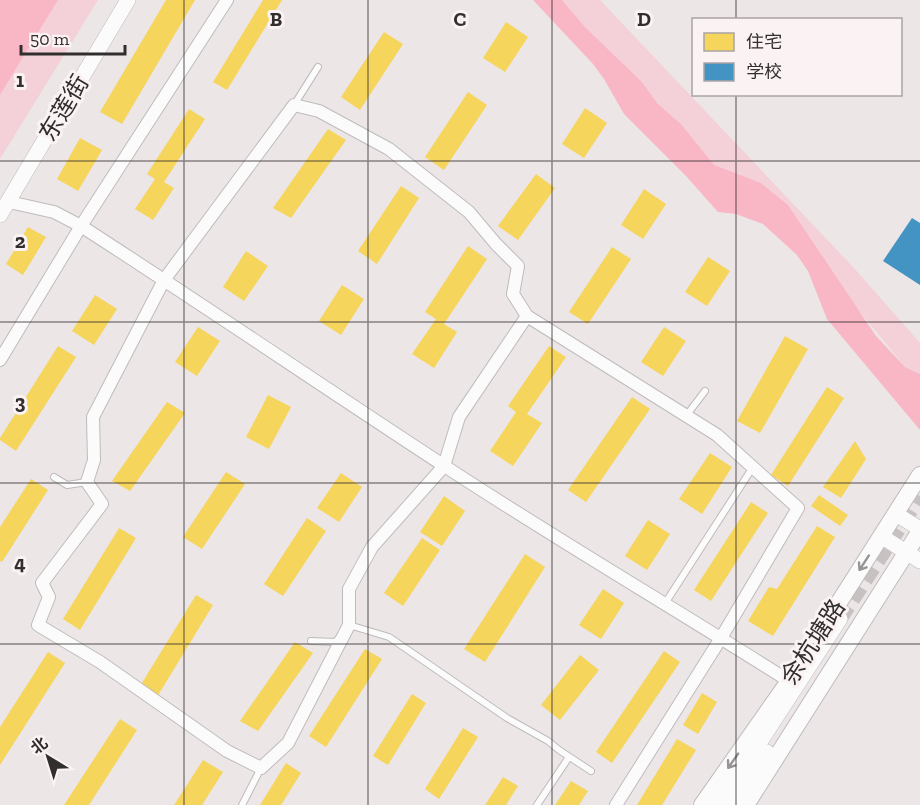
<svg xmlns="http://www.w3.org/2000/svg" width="920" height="805" font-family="'Zilla Slab','Noto Sans SC',serif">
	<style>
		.green { fill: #f4d1d8 }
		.water { fill: #f9b6c5 }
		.homes { fill: #f6d55c }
		.schools { fill: #4393c3 }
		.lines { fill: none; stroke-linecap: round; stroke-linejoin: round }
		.tertiary-tunnel { stroke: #c7c1c2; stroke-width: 15; stroke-dasharray: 15 8; stroke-linecap: butt }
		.service-casing { stroke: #bfbbbc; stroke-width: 8 }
		.minor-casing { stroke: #bfbbbc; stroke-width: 14 }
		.tertiary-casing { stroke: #bfbbbc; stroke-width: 16 }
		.secondary-casing { stroke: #bfbbbc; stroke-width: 18 }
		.service { stroke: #fcfbfb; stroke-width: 6 }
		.minor { stroke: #fcfbfb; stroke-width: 12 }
		.tertiary { stroke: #fcfbfb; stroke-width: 15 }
		.secondary { stroke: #fcfbfb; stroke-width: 16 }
		.oneway { stroke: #969494 }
		.grid { fill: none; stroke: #312e2e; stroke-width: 1.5; stroke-opacity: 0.55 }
		.labels { text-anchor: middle; stroke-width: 6; stroke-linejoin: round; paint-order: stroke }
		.street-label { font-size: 24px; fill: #312e2e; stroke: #fbf2f3 }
		.grid-label { font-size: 20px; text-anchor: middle; font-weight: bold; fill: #312e2e; stroke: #fbf2f3; stroke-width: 6; stroke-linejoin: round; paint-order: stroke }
	</style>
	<rect width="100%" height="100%" fill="#ece6e7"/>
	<g class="green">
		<path d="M 58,0 L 98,0 L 0,159 L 0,95 Z"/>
		<path d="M 562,0 L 600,0 L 854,268 L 920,343 L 920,374 L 905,367 L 848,297 L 788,205 L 761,183 L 714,166 L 681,124 L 657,103 L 642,82 L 585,27 Z"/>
	</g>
	<g class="water">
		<path d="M 0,0 L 58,0 L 0,95 Z"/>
		<path d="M 533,0 L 562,0 L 585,27 L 642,82 L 657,103 L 681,124 L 714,165 L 761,183 L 788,205 L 876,336 L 905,367 L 920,374 L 920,430 L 827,319 L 808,271 L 797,255 L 763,224 L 736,214 L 718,212 L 686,176 L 624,114 L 604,79 L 593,64 Z"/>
	</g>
	<g class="homes">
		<path d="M 166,0 L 195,0 L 122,124 L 100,112 Z"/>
		<path d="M 263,0 L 282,0 L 227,90 L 213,82 Z"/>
		<path d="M 506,22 L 528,37 L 505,72 L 483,58 Z"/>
		<path d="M 384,32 L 403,44 L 360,110 L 341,97 Z"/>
		<path d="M 468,92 L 487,105 L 444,170 L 425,157 Z"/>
		<path d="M 585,108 L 607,123 L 584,158 L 562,144 Z"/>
		<path d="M 189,109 L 205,119 L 164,182 L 174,188 L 153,220 L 135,209 L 155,179 L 147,174 Z"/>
		<path d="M 328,129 L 346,140 L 291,218 L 273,208 Z"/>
		<path d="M 80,138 L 102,150 L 78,191 L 57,179 Z"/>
		<path d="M 536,174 L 555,188 L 518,240 L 498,226 Z"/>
		<path d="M 401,186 L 419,198 L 377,264 L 358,251 Z"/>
		<path d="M 644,189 L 666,204 L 643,239 L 621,225 Z"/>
		<path d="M 28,227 L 46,237 L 23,275 L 6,264 Z"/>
		<path d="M 468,246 L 487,259 L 444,324 L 457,332 L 434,368 L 412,354 L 436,319 L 425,312 Z"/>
		<path d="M 612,247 L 631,259 L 588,324 L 569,312 Z"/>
		<path d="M 246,251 L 268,266 L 244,301 L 223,287 Z"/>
		<path d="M 708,257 L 730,271 L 707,306 L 685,292 Z"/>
		<path d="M 342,285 L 364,299 L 341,335 L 319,321 Z"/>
		<path d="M 95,295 L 117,309 L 94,345 L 72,331 Z"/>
		<path d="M 198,327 L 220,341 L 197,376 L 175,362 Z"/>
		<path d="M 664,327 L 686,341 L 663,376 L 641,362 Z"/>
		<path d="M 785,336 L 808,349 L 760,433 L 737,421 Z"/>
		<path d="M 58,346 L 76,357 L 16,451 L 0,440 L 0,438 Z"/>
		<path d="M 549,346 L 566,357 L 527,414 L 542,423 L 513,466 L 490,451 L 516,412 L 508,406 Z"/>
		<path d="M 827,387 L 844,398 L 788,486 L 771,475 Z"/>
		<path d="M 268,395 L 291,407 L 269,449 L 246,437 Z"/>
		<path d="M 632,397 L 650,409 L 586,502 L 568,490 Z"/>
		<path d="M 167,402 L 185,413 L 130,491 L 112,481 Z"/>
		<path d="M 855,441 L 866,459 L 841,498 L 823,487 Z"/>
		<path d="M 710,453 L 732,467 L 702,514 L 679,499 Z"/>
		<path d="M 226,472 L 245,484 L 202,549 L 183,537 Z"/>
		<path d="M 341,473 L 362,487 L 339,522 L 317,508 Z"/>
		<path d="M 31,479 L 48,490 L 2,562 L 0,561 L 0,527 Z"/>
		<path d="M 819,495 L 848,515 L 840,526 L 811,506 Z"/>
		<path d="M 444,496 L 465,511 L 442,546 L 420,532 Z"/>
		<path d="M 751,502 L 768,513 L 711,601 L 694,590 Z"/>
		<path d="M 307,518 L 326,531 L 283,596 L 264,584 Z"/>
		<path d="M 648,520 L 670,534 L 647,570 L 625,556 Z"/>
		<path d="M 817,526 L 835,537 L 773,636 L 748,621 L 769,587 L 777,589 Z"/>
		<path d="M 119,528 L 136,538 L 80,630 L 63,619 Z"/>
		<path d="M 422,538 L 440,550 L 403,606 L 384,593 Z"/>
		<path d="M 525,554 L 545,567 L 485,662 L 464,649 Z"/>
		<path d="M 603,589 L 624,603 L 601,639 L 579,625 Z"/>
		<path d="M 196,595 L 213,605 L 157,697 L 140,686 Z"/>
		<path d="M 295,642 L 313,653 L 258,731 L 240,721 Z"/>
		<path d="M 365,649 L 382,659 L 326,747 L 309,736 Z"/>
		<path d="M 664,651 L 680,662 L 612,763 L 596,752 Z"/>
		<path d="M 48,652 L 65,663 L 0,765 L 0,727 Z"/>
		<path d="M 580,655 L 599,670 L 560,720 L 541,705 Z"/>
		<path d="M 702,693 L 717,702 L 698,734 L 683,725 Z"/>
		<path d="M 412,694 L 426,703 L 388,765 L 373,756 Z"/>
		<path d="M 120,719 L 137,730 L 89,805 L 64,805 Z"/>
		<path d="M 463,728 L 478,737 L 439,799 L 425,789 Z"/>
		<path d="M 677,739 L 696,750 L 662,805 L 637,805 Z"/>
		<path d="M 203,760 L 223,772 L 202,805 L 174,805 Z"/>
		<path d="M 286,763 L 301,773 L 281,805 L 260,805 Z"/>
		<path d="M 503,777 L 518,786 L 506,805 L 485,805 Z"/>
		<path d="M 571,781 L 588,791 L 579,805 L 555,805 Z"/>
	</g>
	<path class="schools" d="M 912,218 L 920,223 L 920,285 L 883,261 Z"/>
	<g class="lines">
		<path class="tertiary-tunnel" d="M 840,619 L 920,496"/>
		<defs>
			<g id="service">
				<path d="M 294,105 L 318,67"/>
				<path d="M 686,416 L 705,391"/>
				<path d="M 54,477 L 67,485 L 87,482"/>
				<path d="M 664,605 L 753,467"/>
				<path d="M 348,628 L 349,625 L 389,637 L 507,718 L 548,741 L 559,750 L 591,771"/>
				<path d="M 311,641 L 335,642 L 339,638"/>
				<path d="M 242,805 L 261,768"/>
				<path d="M 537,805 L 569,757"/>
			</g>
			<g id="minor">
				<path d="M 9,202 L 54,212 L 81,226 C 202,304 322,386 443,465 C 557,540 674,608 789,681"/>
				<path d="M 527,316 L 513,294 L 518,266 L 496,244 L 469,212 L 389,149 L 319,111 L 294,105 L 164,280 L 93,417 L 94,460 L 87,482 L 102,504 L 42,583 L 49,597 L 38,625 L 100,662 L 227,751 L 261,768 L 288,743 L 349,625 L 349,589 L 372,547 L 444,466 L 459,417 L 527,316 L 717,435 L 798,508 L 721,638 L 616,805"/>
				<path d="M 0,360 L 81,226 L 227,0"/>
			</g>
			<g id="tertiary">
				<path d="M 0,215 L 128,0"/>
				<path d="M 896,514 L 920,529"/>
				<path d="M 881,536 L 920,561"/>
				<path d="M 719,805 L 840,619"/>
				<path d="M 734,805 L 767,752"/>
			</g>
			<g id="secondary">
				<path d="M 702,805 L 789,681 L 920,475"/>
				<path d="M 746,805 L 920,531"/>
			</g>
		</defs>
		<use href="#service" class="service-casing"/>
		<use href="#minor" class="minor-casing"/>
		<use href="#tertiary" class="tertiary-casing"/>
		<use href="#secondary" class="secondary-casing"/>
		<use href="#service" class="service"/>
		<use href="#minor" class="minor"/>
		<use href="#tertiary" class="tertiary"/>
		<use href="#secondary" class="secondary"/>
	</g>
	<defs><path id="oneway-shaft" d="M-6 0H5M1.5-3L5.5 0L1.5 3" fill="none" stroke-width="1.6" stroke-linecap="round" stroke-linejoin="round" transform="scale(1.5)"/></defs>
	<g class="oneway">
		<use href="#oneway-shaft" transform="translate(864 563) rotate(123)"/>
		<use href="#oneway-shaft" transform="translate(733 761) rotate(125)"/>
	</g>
	<path class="grid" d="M 184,0 L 184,805M 368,0 L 368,805M 552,0 L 552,805M 736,0 L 736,20M 736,94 L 736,805M 0,161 L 920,161M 0,322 L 920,322M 0,483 L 920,483M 0,644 L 920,644"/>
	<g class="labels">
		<g class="street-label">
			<text transform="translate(64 108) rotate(-59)" y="8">东莲街</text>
			<text transform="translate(813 642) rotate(-57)" y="8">余杭塘路</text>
		</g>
	</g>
	<g class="grid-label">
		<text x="276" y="26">B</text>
		<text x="460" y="26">C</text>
		<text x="644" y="26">D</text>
		<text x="20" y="87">1</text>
		<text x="20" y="248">2</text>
		<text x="20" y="409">3</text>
		<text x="20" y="570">4</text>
	</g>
	<rect x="692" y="18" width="210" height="78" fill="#fbf2f3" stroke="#aaa4a4" stroke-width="1.5"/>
	<rect x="704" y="33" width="30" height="18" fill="#f6d55c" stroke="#aaa4a4" stroke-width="1.5"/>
	<text x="746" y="48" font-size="18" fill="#312e2e">住宅</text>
	<rect x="704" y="63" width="30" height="18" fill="#4393c3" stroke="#aaa4a4" stroke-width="1.5"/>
	<text x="746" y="78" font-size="18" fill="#312e2e">学校</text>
	<g transform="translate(48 757) rotate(322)" stroke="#fbf2f3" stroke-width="4.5" paint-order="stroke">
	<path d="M0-4.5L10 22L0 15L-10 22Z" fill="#312e2e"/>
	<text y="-9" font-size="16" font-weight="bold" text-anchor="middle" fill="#312e2e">北</text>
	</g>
	<path d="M21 45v9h104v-9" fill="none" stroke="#312e2e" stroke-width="3"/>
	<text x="30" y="45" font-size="18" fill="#312e2e" stroke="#fbf2f3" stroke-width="4.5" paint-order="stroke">50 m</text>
</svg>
